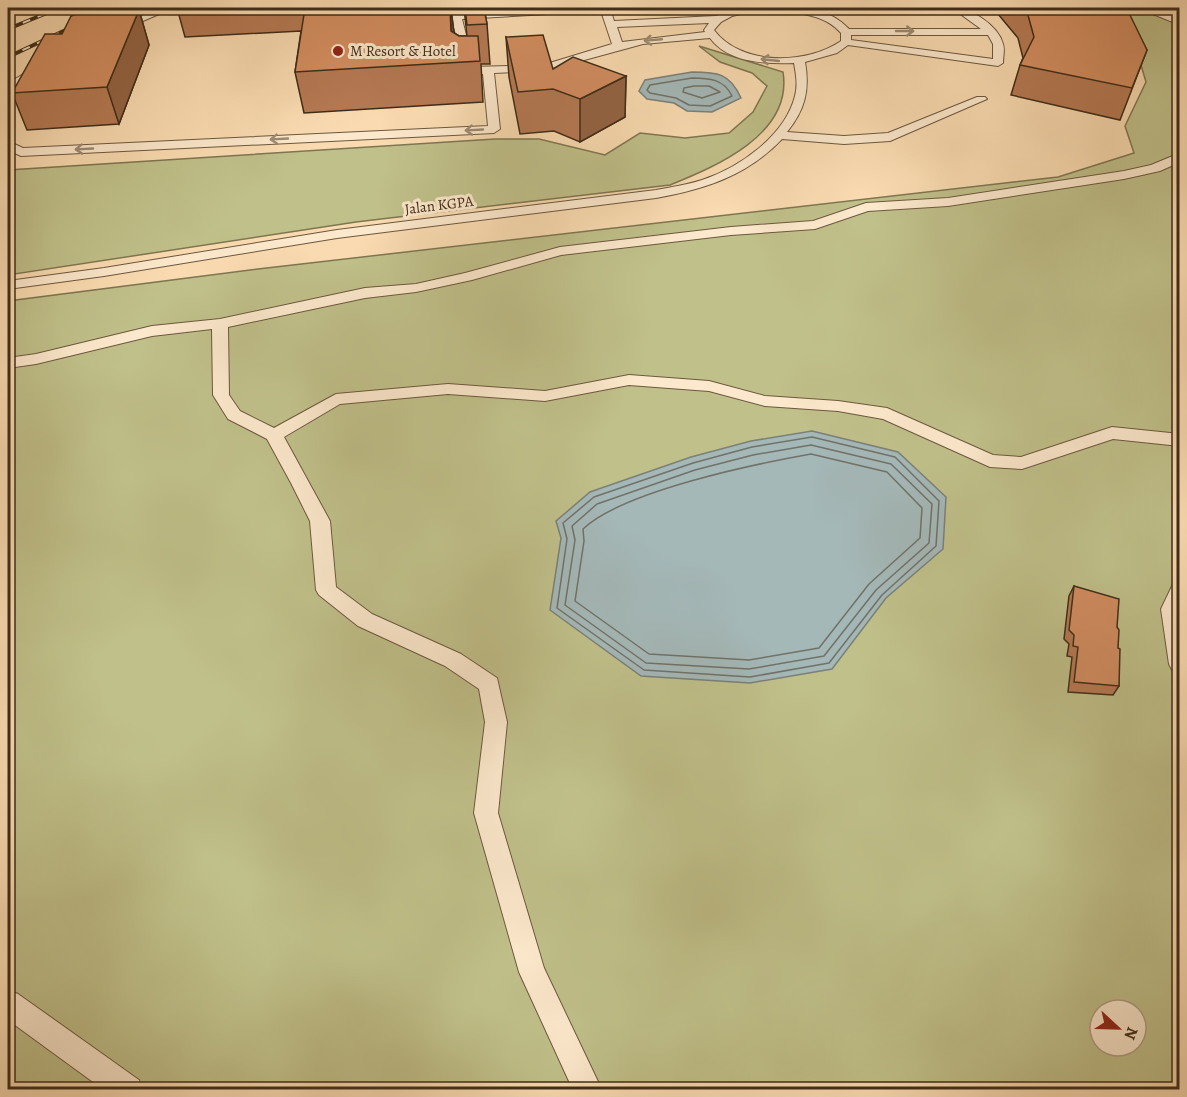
<svg xmlns="http://www.w3.org/2000/svg" width="1187" height="1097" font-family="Alegreya,serif">
<style>
.green{fill:#c0c08a;stroke:#7f7651;stroke-width:1.5;fill-rule:evenodd}
.water{fill:#a4b8b8;stroke:#7b8078;stroke-width:1.5}
.lines{fill:none;stroke-linecap:round;stroke-linejoin:round}
.shore{stroke:#717268;stroke-width:1.5}
.service-casing{stroke:#6d583e;stroke-width:2}
.service{fill:#fce8cc;fill-rule:evenodd}
.rail-casing{stroke:#3e2c18;stroke-width:4}
.rail{stroke:#fce8cc;stroke-width:2;stroke-dasharray:8;stroke-linecap:butt}
.wall{fill:#b57953;stroke:#3e2c18;stroke-width:1.5}
.shaded-wall{fill:#936343;stroke:#3e2c18;stroke-width:1.5}
.building{fill:#d28d60;stroke:#3e2c18;stroke-width:1.5}
.oneway{stroke:#9d8a72}
.poi-dot{fill:#8f2418;stroke:#fce8cc;stroke-width:2}
.labels{text-anchor:middle;dominant-baseline:central;stroke-width:6;stroke-linejoin:round;paint-order:stroke}
.far-poi-label{font-size:15px;fill:#3e2c18;stroke:#fce8cc;text-anchor:start}
.far-street-label{font-size:15px;fill:#3e2c18;stroke:#fce8cc}
</style>
<rect width="100%" height="100%" fill="#fadbb1"/>
<filter id="stains"><feTurbulence type="fractalNoise" baseFrequency=".00333" numOctaves="4"/><feColorMatrix values="0 0 0 0 .2 0 0 0 0 .09 0 0 0 0 .02 0 0 0 .5 -.17"/></filter>
<radialGradient id="worn" r=".72"><stop offset=".6" stop-color="#630" stop-opacity="0"/><stop offset="1" stop-color="#630" stop-opacity=".3"/></radialGradient>
<g class="green">
<path d="M 1098,8 L 1179,8 L 1179,1089 L 8,1089 L 8,301 L 258,269 L 1058,177 L 1134,153 L 1125,126 L 1146,82 L 1133,38 ZM 1100,1010 L 1136,1010 L 1136,1046 L 1100,1046 Z"/>
<path d="M 699,46 L 783,72 C 793,134 717,166 670,185 L 356,222 L 8,275 L 8,170 L 495,139 L 539,139 L 605,155 L 640,133 L 685,138 L 729,133 L 753,112 L 767,86 L 752,73 L 720,62 Z"/>
</g>
<g class="water">
<path d="M 692,72 C 717,72 730,73 741,98 L 712,112 L 687,111 L 674,103 L 647,99 L 639,91 L 645,80 Z"/>
<path d="M 812,431 L 898,452 L 946,497 L 943,549 L 886,598 L 832,669 L 750,683 L 641,676 L 550,610 L 561,538 L 556,521 L 590,492 L 691,457 L 751,441 Z"/>
</g>
<g class="lines">
<g class="shore">
<path d="M 692,78 C 709,78 724,79 732,96 L 710,106 L 689,105 L 676,98 L 650,93 L 647,90 L 650,85 Z"/>
<path d="M 694,86 L 709,86 L 720,92 L 702,98 L 683,92 L 684,88 Z"/>
<path d="M 812,437 L 895,457 L 939,501 L 936,546 L 882,595 L 829,663 L 750,677 L 644,670 L 557,608 L 567,539 L 563,523 L 594,497 L 693,463 L 752,447 Z"/>
<path d="M 811,445 L 891,464 L 932,504 L 929,543 L 876,590 L 824,656 L 749,669 L 646,663 L 565,605 L 575,540 L 572,526 L 597,504 L 695,470 L 753,455 Z"/>
<path d="M 811,454 L 887,472 L 922,508 L 920,538 L 869,584 L 819,648 L 749,660 L 649,654 L 575,601 L 584,541 L 583,529 C 623,491 755,464 811,454 Z"/>
</g>
<g class="service-casing">
<g id="service">
<path d="M 160,8 L 173,8 L 122,30 L 113,28 Z"/>
<path d="M 449,8 L 459,8 L 460,13 L 559,8 L 610,8 L 614,21 L 716,16 L 738,8 L 759,8 L 758,10 L 732,16 L 721,22 L 714,30 C 741,66 806,65 841,41 L 841,33 C 825,15 805,15 783,10 L 782,8 C 808,8 830,9 849,29 L 981,29 L 952,8 C 969,6 999,26 1003,44 C 1005,49 1003,57 1003,63 L 998,66 L 848,45 L 837,53 L 805,62 C 810,90 805,110 787,132 L 844,136 L 888,133 L 977,97 L 985,97 L 987,99 L 890,141 L 844,144 L 782,139 C 747,176 705,189 656,198 L 337,238 L 104,276 L 8,289 L 8,281 L 104,268 L 337,230 L 656,190 C 671,187 687,185 702,180 C 739,168 785,136 795,96 C 798,85 796,74 794,63 C 766,64 728,63 710,38 L 643,44 L 544,71 L 494,73 L 500,129 L 494,133 L 21,156 L 8,150 L 8,141 L 23,148 L 488,126 L 483,74 L 463,74 L 457,71 L 456,35 ZM 601,11 L 612,44 L 543,65 L 468,67 L 466,35 L 462,19 ZM 709,23 L 704,30 L 705,32 L 622,42 L 617,27 ZM 851,35 L 988,35 L 993,44 L 993,59 L 851,40 Z"/>
<path d="M 1138,8 L 1151,8 L 1180,18 L 1180,25 Z"/>
<path d="M 41,64 L 45,65 L 45,69 L 8,91 L 8,83 Z"/>
<path d="M 1180,153 L 1180,162 L 1160,171 L 1124,179 L 948,206 L 868,211 L 815,229 L 731,235 L 561,255 L 472,280 L 416,292 L 365,298 L 228,327 L 229,395 L 240,411 L 274,428 L 336,394 L 448,384 L 545,391 L 629,375 L 709,381 L 765,396 L 838,401 L 887,408 L 993,455 L 1021,457 L 1112,427 L 1180,434 L 1180,446 L 1113,439 L 1022,469 L 990,467 L 883,419 L 838,411 L 765,406 L 709,391 L 629,385 L 545,401 L 448,394 L 340,404 L 284,437 L 330,521 L 336,587 L 372,614 L 461,654 L 497,678 L 507,722 L 498,813 L 544,968 L 602,1090 L 573,1090 L 519,972 L 474,813 L 485,722 L 479,689 L 445,666 L 358,626 L 319,595 L 316,590 L 310,521 L 291,483 L 267,439 L 228,419 L 213,395 L 212,329 L 152,336 L 36,364 L 8,368 L 8,358 L 36,354 L 152,326 L 220,319 L 365,288 L 416,284 L 465,273 L 560,247 L 731,227 L 813,221 L 866,203 L 948,198 L 1124,171 L 1151,165 Z"/>
<path d="M 1180,581 L 1180,673 L 1172,670 L 1169,664 L 1161,609 L 1173,584 Z"/>
<path d="M 8,990 L 18,994 L 139,1080 L 143,1090 L 104,1090 L 8,1020 Z"/>
</g>
</g>
<use href="#service" class="service"/>
<g class="rail-casing">
<g id="rail">
<path d="M 8,29 L 59,8"/>
<path d="M 8,57 L 87,20 L 123,8"/>
</g>
</g>
<use href="#rail" class="rail"/>
</g>
<g class="wall">
<path d="M 177,8 L 451,8 L 454,33 L 459,36 L 467,36 L 464,8 L 484,8 L 487,24 L 490,64 L 481,64 L 483,102 L 304,113 L 295,72 L 301,31 L 185,37 Z"/>
<path d="M 993,8 L 1124,8 L 1147,50 L 1120,120 L 1011,95 L 1020,65 L 1023,58 L 1018,38 Z"/>
<path d="M 139,10 L 149,45 L 119,124 L 27,130 L 12,93 L 62,34 Z"/>
<path d="M 506,37 L 553,69 L 626,76 L 625,117 L 580,142 L 554,131 L 520,134 L 509,77 Z"/>
<path d="M 1074,586 L 1117,627 L 1119,686 L 1113,695 L 1068,692 L 1072,657 L 1067,656 L 1069,644 L 1064,639 L 1069,596 Z"/>
</g>
<g class="shaded-wall">
<path d="M 450,8 L 451,8 L 454,35 L 451,31 Z"/>
<path d="M 139,10 L 149,45 L 119,124 L 107,87 Z"/>
<path d="M 626,76 L 625,117 L 580,142 L 580,99 Z"/>
</g>
<g class="building">
<path d="M 305,8 L 450,8 L 451,31 L 459,36 L 478,36 L 480,61 L 295,72 Z"/>
<path d="M 465,8 L 484,8 L 487,24 L 467,25 Z"/>
<path d="M 1026,8 L 1124,8 L 1128,11 L 1147,50 L 1132,88 L 1020,65 L 1034,37 Z"/>
<path d="M 139,10 L 107,87 L 12,93 L 45,34 L 62,34 L 71,16 L 77,14 Z"/>
<path d="M 543,35 L 553,69 L 573,57 L 626,76 L 580,99 L 553,89 L 518,92 L 506,37 Z"/>
<path d="M 1074,586 L 1119,599 L 1117,627 L 1119,630 L 1118,648 L 1120,649 L 1119,686 L 1074,682 L 1078,647 L 1073,646 L 1074,635 L 1069,630 Z"/>
</g>
<defs><path id="oneway-shaft" d="M-6 0H5M1.5-3L5.5 0L1.5 3" fill="none" stroke-width="1.6" stroke-linecap="round" stroke-linejoin="round" transform="scale(1.5)"/></defs>
<g class="oneway">
<use href="#oneway-shaft" transform="translate(905 31)"/>
<use href="#oneway-shaft" transform="translate(653 40) rotate(175)"/>
<use href="#oneway-shaft" transform="translate(770 60) rotate(-174)"/>
<use href="#oneway-shaft" transform="translate(474 130) rotate(177)"/>
<use href="#oneway-shaft" transform="translate(279 139) rotate(177)"/>
<use href="#oneway-shaft" transform="translate(84 149) rotate(177)"/>
</g>
<circle class="poi-dot" cx="338" cy="51" r="6"/>
<g class="labels">
<g class="far-poi-label">
<text x="350" y="51">M Resort &amp; Hotel</text>
</g>
<g class="far-street-label">
<text transform="translate(439 205) rotate(-7)">Jalan KGPA</text>
</g>
</g>
<rect width="1187" height="1097" fill="none" stroke="#fadbb1" stroke-width="30"/>
<rect x="9" y="9" width="1169" height="1079" fill="none" stroke="#3e2c18" stroke-width="3"/>
<rect x="15" y="15" width="1157" height="1067" fill="none" stroke="#3e2c18" stroke-width="1.5"/>
<g transform="translate(1118 1028) rotate(112)"><circle r="28" fill="#fce8cc" stroke="#b09d84" stroke-width="1.5"/>
<path d="M0-4.5L10 22L0 15L-10 22Z" fill="#8f2418"/>
<text y="-9" font-size="16" font-weight="bold" text-anchor="middle" fill="#3e2c18">N</text>
</g>
<rect width="100%" height="100%" filter="url(#stains)"/>
<rect width="100%" height="100%" fill="url(#worn)"/>
</svg>
